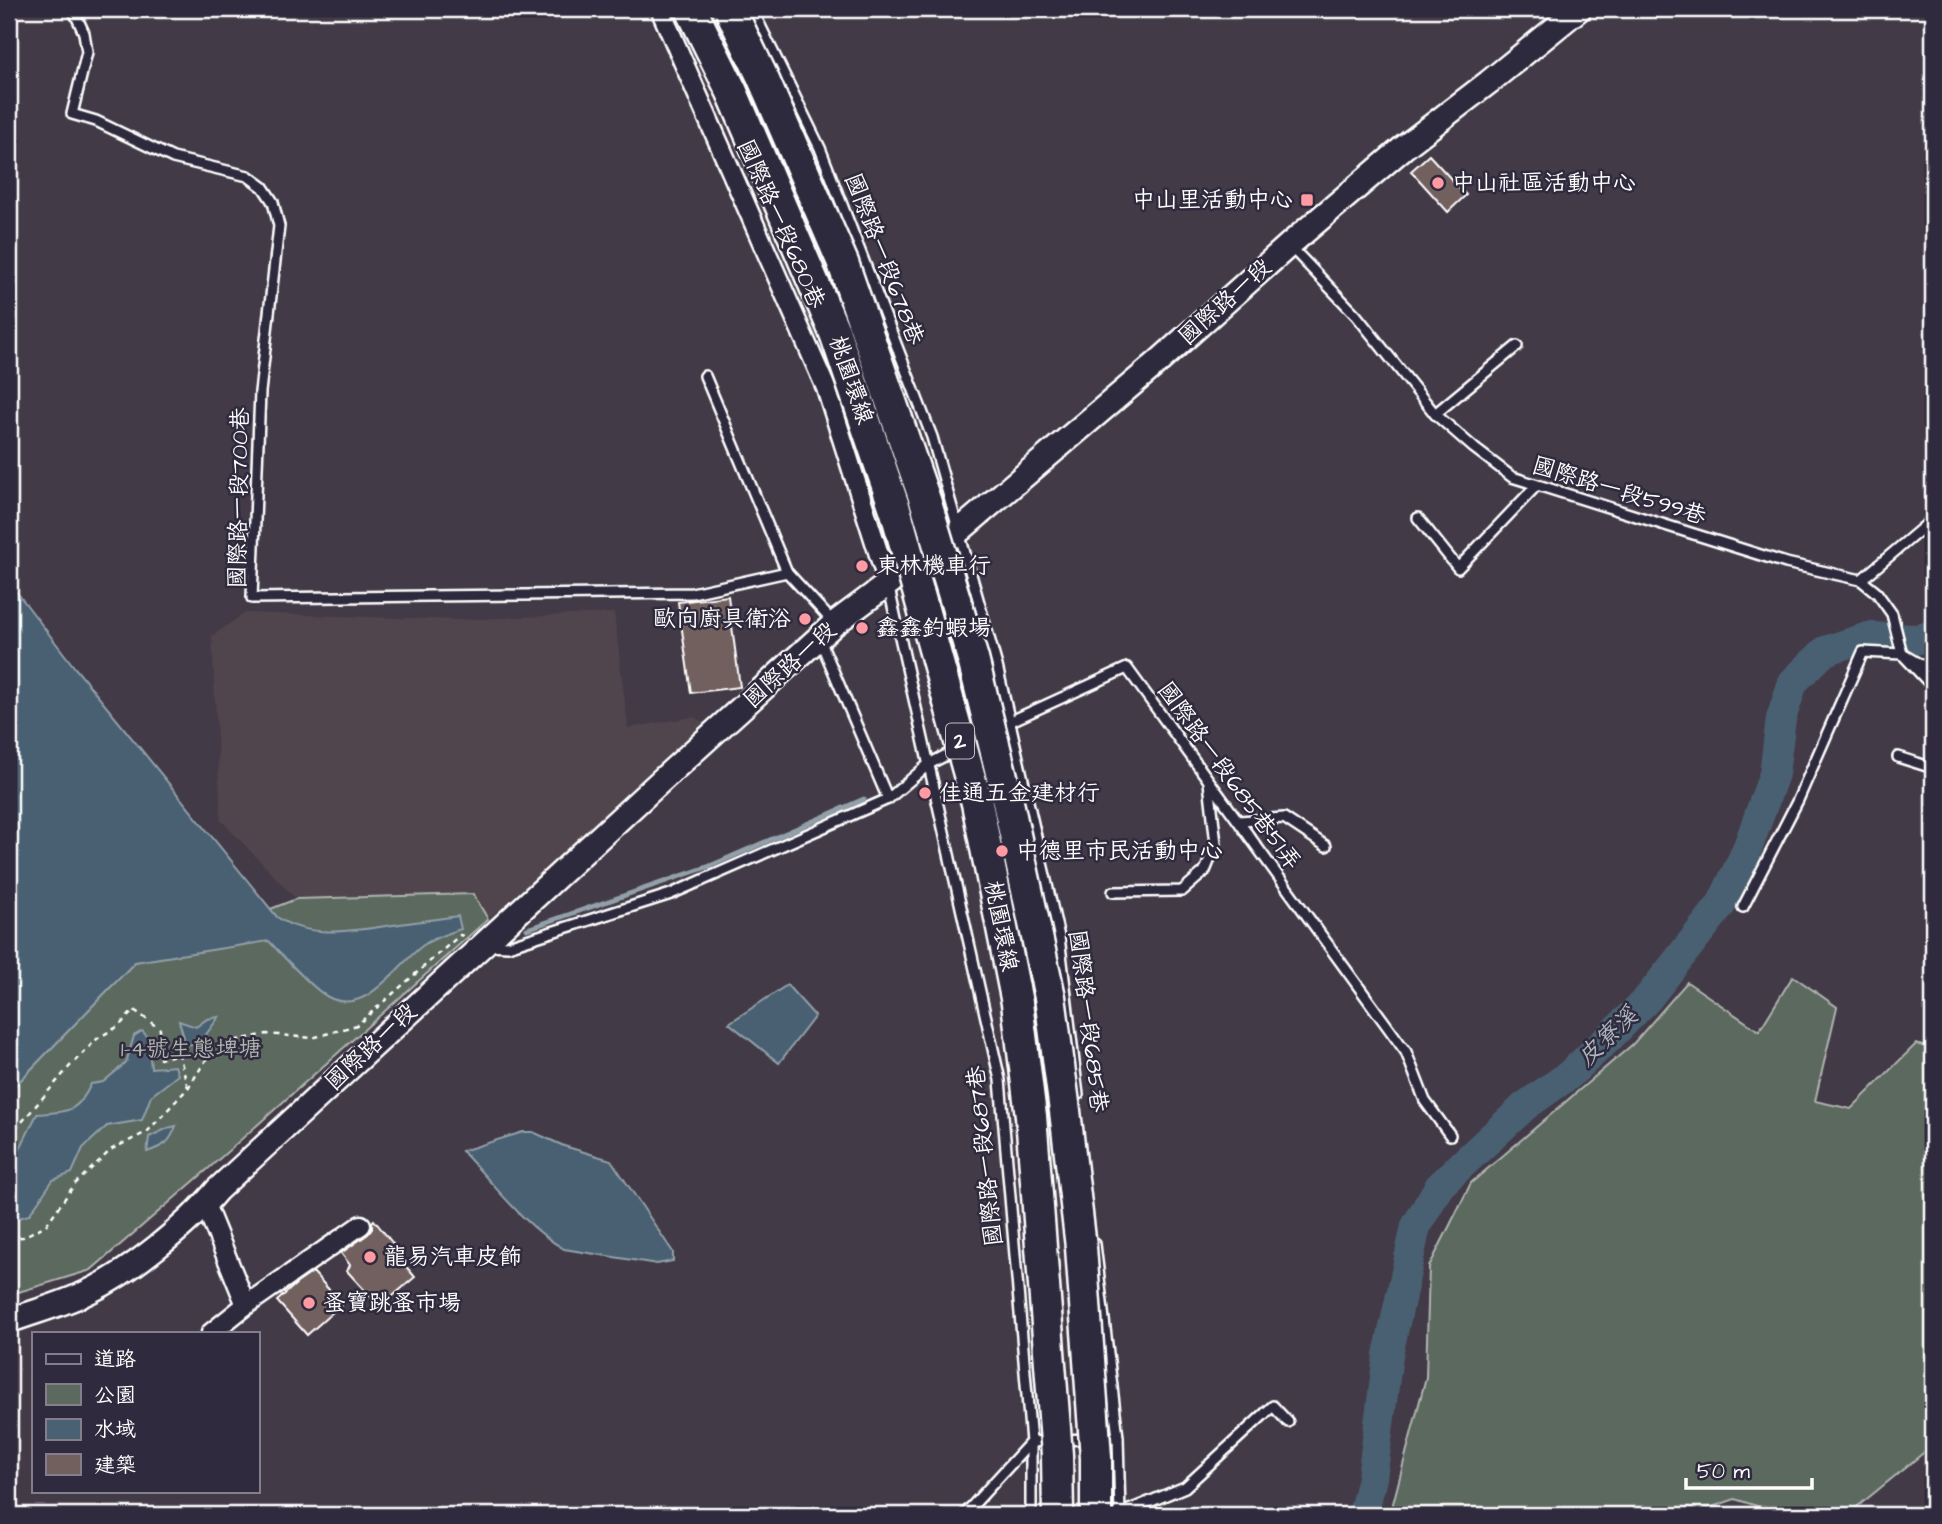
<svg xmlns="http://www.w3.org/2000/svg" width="1942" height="1524" font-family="'Architects Daughter','LXGW WenKai TC',sans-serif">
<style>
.built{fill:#51454e}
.green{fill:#5c695f;stroke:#aeb4af;stroke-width:2}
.water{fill:#496172;stroke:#92a0aa;stroke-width:2}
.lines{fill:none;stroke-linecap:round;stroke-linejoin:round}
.stream{stroke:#92a0aa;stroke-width:5}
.river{stroke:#496172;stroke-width:30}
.building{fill:#72605f;stroke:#fff;stroke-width:2}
.lane-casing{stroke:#fff;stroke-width:14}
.street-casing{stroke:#fff;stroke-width:23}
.secondary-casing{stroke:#fff;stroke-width:28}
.path{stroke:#fff;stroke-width:2.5;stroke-dasharray:5 5;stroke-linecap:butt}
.lane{stroke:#2f2a3d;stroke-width:9}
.street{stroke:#2f2a3d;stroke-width:18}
.secondary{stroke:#2f2a3d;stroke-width:23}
.highway-bridge-casing{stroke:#fff;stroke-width:35;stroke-linecap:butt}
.highway-bridge{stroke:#2f2a3d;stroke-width:30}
.poi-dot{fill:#ff9aa2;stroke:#2f2a3d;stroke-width:2.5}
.labels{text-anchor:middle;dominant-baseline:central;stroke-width:5;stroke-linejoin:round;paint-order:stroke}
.shield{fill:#2f2a3d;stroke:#c1bfc5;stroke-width:2}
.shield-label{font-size:21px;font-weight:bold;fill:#fff}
.poi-label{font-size:23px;fill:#fff;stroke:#2f2a3d;text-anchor:start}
.street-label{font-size:23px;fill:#fff;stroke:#2f2a3d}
.park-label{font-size:23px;fill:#aeb4af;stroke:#2f2a3d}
.water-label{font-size:24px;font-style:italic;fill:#adb8c0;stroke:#2f2a3d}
</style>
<rect width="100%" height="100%" fill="#433a47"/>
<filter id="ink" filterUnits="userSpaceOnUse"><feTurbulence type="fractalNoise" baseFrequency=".0143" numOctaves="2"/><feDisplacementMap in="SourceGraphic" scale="14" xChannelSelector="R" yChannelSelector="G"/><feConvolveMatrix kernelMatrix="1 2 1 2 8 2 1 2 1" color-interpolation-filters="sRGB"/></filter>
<g filter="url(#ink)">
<path class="built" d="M 245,613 L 458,620 L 614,613 L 628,728 L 693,717 L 707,724 L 599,822 L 488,919 L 473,894 L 296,899 L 221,820 L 212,636 Z"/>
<g class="green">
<path d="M 473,894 L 488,919 L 208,1169 L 91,1270 L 9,1295 L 9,1092 L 135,962 L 296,899 Z"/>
<path d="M 1793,976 L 1837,1007 L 1815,1101 L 1851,1109 L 1916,1044 L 1933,1048 L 1933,1445 L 1847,1515 L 1785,1515 L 1735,1499 L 1689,1515 L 1555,1515 L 1549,1513 L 1548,1515 L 1390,1515 L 1426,1377 L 1429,1267 L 1471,1183 L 1633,1044 L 1687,982 L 1759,1031 Z"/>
</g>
<g class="water">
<path d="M 9,582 L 75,668 L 277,917 C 309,940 357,930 393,925 C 415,922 436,919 458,916 L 461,929 C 448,933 433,938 422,946 C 396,966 366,1017 328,997 C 311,988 283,956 269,941 L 135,962 L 9,1092 Z"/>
<path d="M 787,985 L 815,1016 L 779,1063 L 729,1023 Z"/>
<path d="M 219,1017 L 198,1045 L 186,1044 L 179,1021 L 196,1027 L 207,1019 Z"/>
<path d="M 142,1031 L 148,1037 L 151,1068 L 175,1066 L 178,1075 L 151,1096 L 142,1120 L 107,1126 L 83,1148 L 72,1173 L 53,1180 L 29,1215 L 9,1221 L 9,1165 L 13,1163 L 37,1114 C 67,1111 77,1114 91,1084 L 103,1082 L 126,1063 L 134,1036 Z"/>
<path d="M 176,1126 C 170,1143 164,1146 147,1152 L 149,1137 L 168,1128 Z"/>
<path d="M 523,1132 L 533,1132 L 564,1146 L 611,1160 L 673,1252 L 673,1261 L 657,1264 L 564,1249 C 523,1225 494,1184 462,1151 Z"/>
</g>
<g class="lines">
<path class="stream" d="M 527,929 L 710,866 L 864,799"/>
<path class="river" d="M 1363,1515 L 1372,1478 L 1388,1355 L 1416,1226 L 1440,1185 L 1525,1106 L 1569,1075 L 1609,1038 L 1648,998 L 1721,905 L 1746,852 L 1774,774 L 1781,719 L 1793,682 L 1825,651 L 1868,637 L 1918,639 L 1933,635"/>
</g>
<g class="building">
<path d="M 1429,155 L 1466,195 L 1448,212 L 1411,171 Z"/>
<path d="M 728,596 L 740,687 L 691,693 L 678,602 Z"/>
<path d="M 374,1220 L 394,1245 L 390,1248 L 415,1277 L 380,1307 L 347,1271 L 350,1265 L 341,1253 L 368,1234 L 372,1229 L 372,1222 Z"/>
<path d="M 313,1272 L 342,1304 L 307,1335 L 277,1301 L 297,1283 Z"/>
</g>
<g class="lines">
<g class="lane-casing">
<g id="lane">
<path d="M 73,9 L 84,33 L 87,52 L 72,114 L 96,121 L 173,158 L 248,176 L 263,187 L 273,202 L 279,226 L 260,392 L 252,598 L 692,593 L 787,572"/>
<path d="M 752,9 L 820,148 L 932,437 L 997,666 L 1059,937 L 1078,1095"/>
<path d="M 1290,246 L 1356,315 L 1435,414 L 1474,448 L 1512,477 L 1786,563 L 1861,580 L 1877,593 L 1892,614 L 1902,654 L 1933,687"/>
<path d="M 705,376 L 787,572 L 833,622"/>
<path d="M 1435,414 L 1517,346"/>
<path d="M 1418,518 L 1458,568 L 1536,486"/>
<path d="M 1861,580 L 1933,519"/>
<path d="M 888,584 L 1000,1080 L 1031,1442 L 1031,1515"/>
<path d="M 820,640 L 888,799"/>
<path d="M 1007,723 L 1127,668 L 1406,1052 L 1425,1101 L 1450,1135"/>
<path d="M 1898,757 L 1933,768"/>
<path d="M 1239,821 L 1284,818 L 1326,846"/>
<path d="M 1113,892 L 1182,891 L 1205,871 L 1216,844 L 1209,782"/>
<path d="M 1743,907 L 1798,800 L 1863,652 L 1902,654 L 1933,672"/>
<path d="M 488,945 L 508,946 L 671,894 L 888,799 L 929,764 L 958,749"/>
<path d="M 1118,1437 L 1120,1515"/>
<path d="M 1031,1442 L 1118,1437 L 1095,1244"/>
<path d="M 1120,1514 L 1185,1487 L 1273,1406 L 1288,1422"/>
<path d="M 964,1515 L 1031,1442"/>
</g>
</g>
<g class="street-casing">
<g id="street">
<path d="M 660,9 L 826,388 L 888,583"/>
<path d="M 205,1204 L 246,1305"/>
<path d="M 211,1333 L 246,1305 L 361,1225"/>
</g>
</g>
<g class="secondary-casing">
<path id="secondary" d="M 9,1321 C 36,1311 64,1304 90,1291 C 131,1271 188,1225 217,1190 L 664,778 L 834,624 L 959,531 L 1157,363 L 1289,245 L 1403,148 L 1489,82 L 1579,9"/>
</g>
<g class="path">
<path d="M 9,1137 L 70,1066 L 98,1038 L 119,1026 L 134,1010 L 160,1029 L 160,1059 L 179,1054 L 188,1088"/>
<path d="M 9,1238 L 23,1237 L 46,1225 L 75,1184 L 112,1149 L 147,1132 L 188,1088 L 211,1052 L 228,1042 L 267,1034 L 312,1038 L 357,1025 L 460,935 L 463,936"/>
</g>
<use href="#lane" class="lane"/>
<use href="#street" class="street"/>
<use href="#secondary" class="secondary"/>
<g class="highway-bridge-casing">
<g id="highway-bridge">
<path d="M 691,9 L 732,92 L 835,333 L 896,512 L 977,803 L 1017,1003 L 1031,1116 L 1057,1455 L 1058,1515"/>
<path d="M 730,9 L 762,76 L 843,263 L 926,503 L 973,659 L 1006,793 L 1050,997 L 1065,1111 L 1081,1247 L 1096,1458 L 1096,1515"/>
</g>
</g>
<use href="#highway-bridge" class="highway-bridge"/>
</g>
</g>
<g class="poi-dot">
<circle cx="1438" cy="183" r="7"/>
<rect x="1300" y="193" width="14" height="14" rx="3.5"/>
<circle cx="862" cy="566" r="7"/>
<circle cx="805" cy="619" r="7"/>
<circle cx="862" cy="628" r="7"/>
<circle cx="925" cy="793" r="7"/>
<circle cx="1002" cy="851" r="7"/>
<circle cx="370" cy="1257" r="7"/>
<circle cx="309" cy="1303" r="7"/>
</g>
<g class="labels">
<rect class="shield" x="946" y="723.5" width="28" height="35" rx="5"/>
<g class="shield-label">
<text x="960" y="741">2</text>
</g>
<g class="poi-label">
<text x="1452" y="183">中山社區活動中心</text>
<text x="1293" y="200" text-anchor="end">中山里活動中心</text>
<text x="876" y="566">東林機車行</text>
<text x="791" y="619" text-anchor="end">歐向廚具衛浴</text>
<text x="876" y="628">鑫鑫釣蝦場</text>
<text x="939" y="793">佳通五金建材行</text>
<text x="1016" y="851">中德里市民活動中心</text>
<text x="384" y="1257">龍易汽車皮飾</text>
<text x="323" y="1303">蚤寶跳蚤市場</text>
</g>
<g class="street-label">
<text transform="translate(781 224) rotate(66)">國際路一段680巷</text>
<text transform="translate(884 259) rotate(69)">國際路一段678巷</text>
<text transform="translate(1225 302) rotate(-42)">國際路一段</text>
<text transform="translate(851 380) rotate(71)">桃園環線</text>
<text transform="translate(1619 491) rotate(17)">國際路一段599巷</text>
<text transform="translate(239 498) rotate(-89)">國際路一段700巷</text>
<text transform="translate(790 665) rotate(-42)">國際路一段</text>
<text transform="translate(1229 776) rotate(54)">國際路一段685巷51弄</text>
<text transform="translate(1001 926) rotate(79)">桃園環線</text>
<text transform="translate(1088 1021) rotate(83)">國際路一段685巷</text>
<text transform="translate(371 1047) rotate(-43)">國際路一段</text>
<text transform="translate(985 1156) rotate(-96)">國際路一段687巷</text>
</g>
<g class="park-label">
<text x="191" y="1049">1-4號生態埤塘</text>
</g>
<g class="water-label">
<text transform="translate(1608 1037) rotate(-44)">皮寮溪</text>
</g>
</g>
<rect width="1942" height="1524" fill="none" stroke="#2f2a3d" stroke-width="35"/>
<rect x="18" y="18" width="1907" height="1489" fill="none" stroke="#fff" stroke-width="2.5" filter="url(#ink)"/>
<rect x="32" y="1332" width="228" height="161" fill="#2f2a3d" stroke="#827f8b" stroke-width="2"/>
<rect x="46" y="1354" width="35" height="10" fill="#2f2a3d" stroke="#827f8b" stroke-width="2"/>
<text x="94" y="1366" font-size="21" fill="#ffffff">道路</text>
<rect x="46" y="1384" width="35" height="21" fill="#5c695f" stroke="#827f8b" stroke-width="2"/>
<text x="94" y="1402" font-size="21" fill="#ffffff">公園</text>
<rect x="46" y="1419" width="35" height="21" fill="#496172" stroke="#827f8b" stroke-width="2"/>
<text x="94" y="1436" font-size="21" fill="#ffffff">水域</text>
<rect x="46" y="1454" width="35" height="21" fill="#72605f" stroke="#827f8b" stroke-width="2"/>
<text x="94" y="1472" font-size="21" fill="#ffffff">建築</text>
<path d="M1686 1478v10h126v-10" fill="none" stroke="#ffffff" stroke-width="3.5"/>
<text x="1697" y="1478" font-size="21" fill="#ffffff" stroke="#2f2a3d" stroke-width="5" paint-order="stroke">50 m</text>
</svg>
